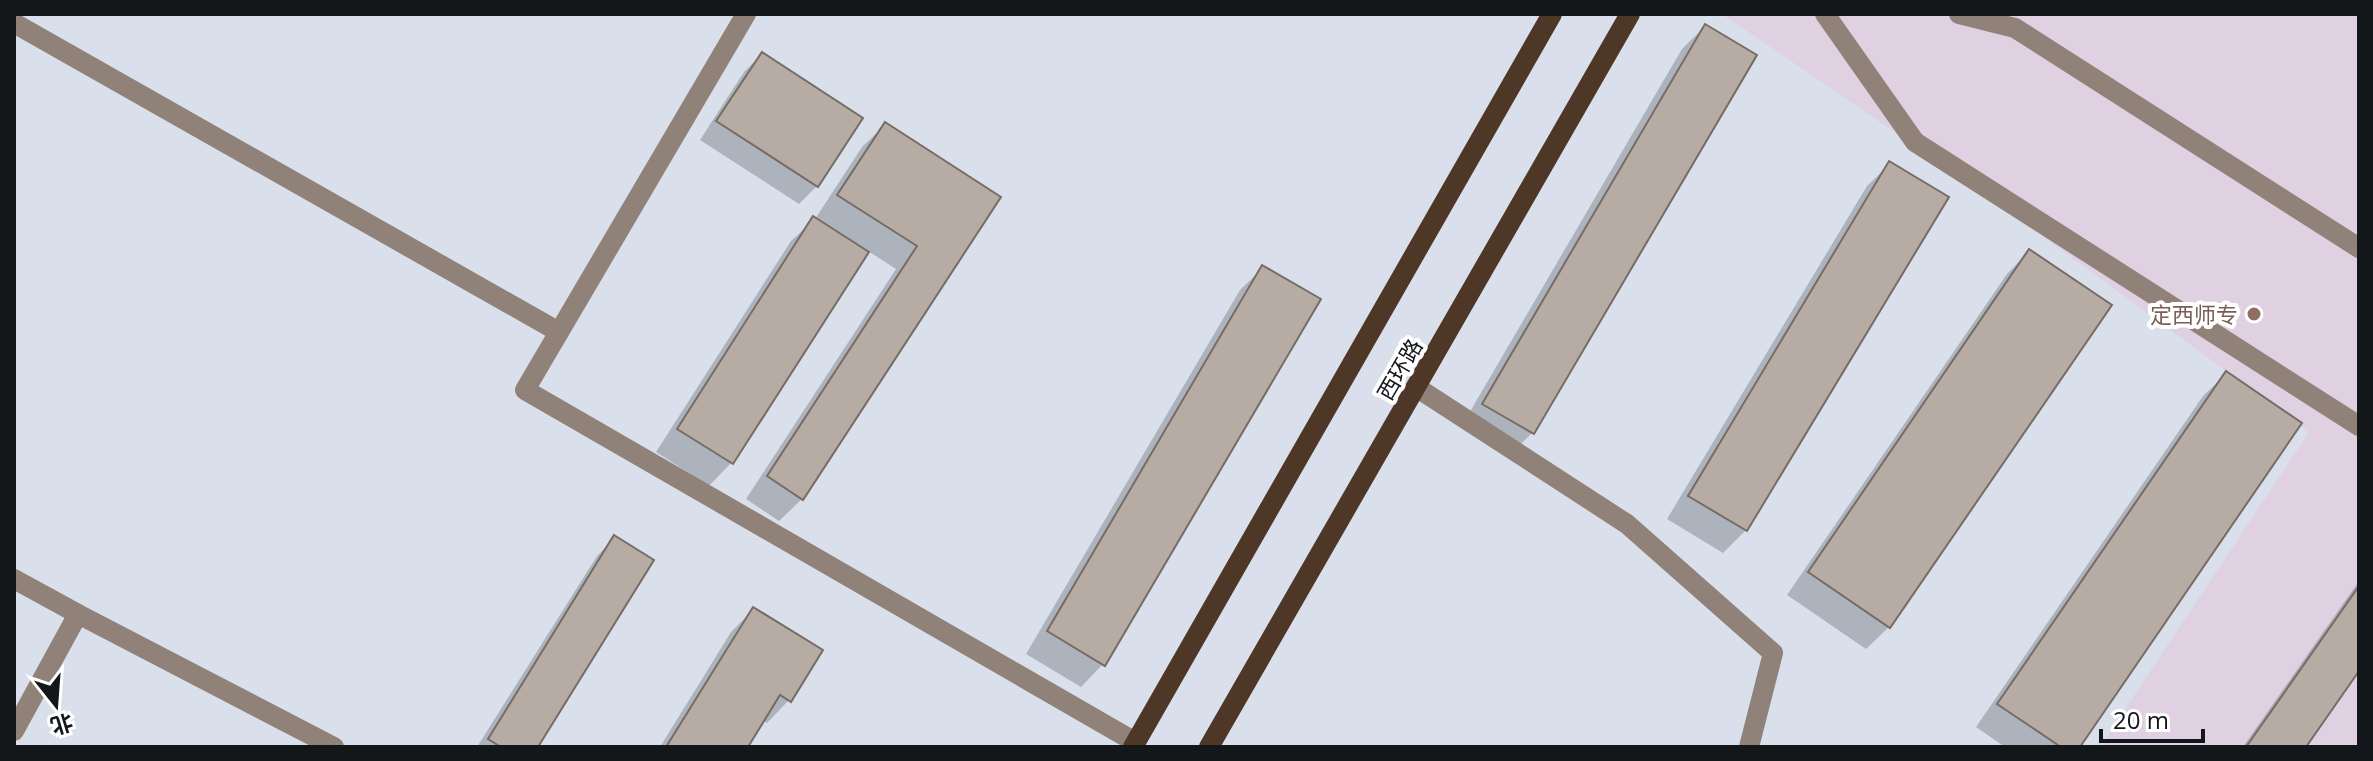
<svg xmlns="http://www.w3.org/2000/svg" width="2373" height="761" font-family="'Open Sans','Noto Sans SC',sans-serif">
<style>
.education{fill:#dfd0e2}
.shadow{fill:#0003}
.building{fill:#b7aca4;stroke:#766c65;stroke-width:2}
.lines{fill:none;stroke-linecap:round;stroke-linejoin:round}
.service{stroke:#908279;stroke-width:20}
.minor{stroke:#908279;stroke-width:20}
.primary{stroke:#4f3728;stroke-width:20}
.education-dot{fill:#8d6e63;stroke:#fff;stroke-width:3}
.labels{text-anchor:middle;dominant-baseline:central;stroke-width:8;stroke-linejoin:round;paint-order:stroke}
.education-label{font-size:22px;fill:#785e54;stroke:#fff;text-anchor:end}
.street-label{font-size:22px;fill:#14171a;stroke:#fff}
</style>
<rect width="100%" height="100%" fill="#d9e0eb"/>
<path class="education" d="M 1722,14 L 2359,14 L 2359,747 L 2100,747 L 2309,432 L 1988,196 Z"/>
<g class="shadow">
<path d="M 1705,26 L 1532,433 L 1510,455 L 1461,427 L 1682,49 Z"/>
<path d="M 762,54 L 817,186 L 799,204 L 700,140 L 744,72 Z"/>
<path d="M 885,125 L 998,198 L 802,499 L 779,521 L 746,499 L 896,269 L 868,251 L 731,463 L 709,486 L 656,452 L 791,241 L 815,219 L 862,147 Z"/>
<path d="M 1890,164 L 1746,530 L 1723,553 L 1667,519 L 1867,186 Z"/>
<path d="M 2029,251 L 1889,627 L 1866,649 L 1787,595 L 2007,274 Z"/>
<path d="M 1263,268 L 1103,664 L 1081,687 L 1026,654 L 1240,290 Z"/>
<path d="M 2226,374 L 2078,747 L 2005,747 L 1976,727 L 2203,396 Z"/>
<path d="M 615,538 L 535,747 L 477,747 L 597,556 Z"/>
<path d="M 2359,581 L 2359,667 L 2303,747 L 2243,747 Z"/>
<path d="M 753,610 L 789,700 L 767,723 L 762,720 L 746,747 L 660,747 L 731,632 Z"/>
</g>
<g class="building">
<path d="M 1705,24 L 1757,55 L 1534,434 L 1482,404 Z"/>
<path d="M 762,52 L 863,118 L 818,187 L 716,121 Z"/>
<path d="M 885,122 L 1001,197 L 803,500 L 767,476 L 917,246 L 837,195 Z"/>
<path d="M 1889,161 L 1949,197 L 1747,531 L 1688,496 Z"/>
<path d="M 813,216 L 869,252 L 733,464 L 677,429 Z"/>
<path d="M 2029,249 L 2112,305 L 1890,628 L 1808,572 Z"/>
<path d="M 1262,265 L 1321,299 L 1105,666 L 1047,631 Z"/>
<path d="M 2226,371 L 2302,423 L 2080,747 L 2061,747 L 1997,704 Z"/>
<path d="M 614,535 L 654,560 L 538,747 L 501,747 L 488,739 Z"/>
<path d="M 2359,586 L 2359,671 L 2306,747 L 2246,747 Z"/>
<path d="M 753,607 L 823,650 L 791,702 L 780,695 L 748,747 L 666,747 Z"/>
</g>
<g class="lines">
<g class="service">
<path d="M 1825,14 L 1915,142 L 2359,426"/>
<path d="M 1959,14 L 2015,28 L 2359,248"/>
<path d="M 14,23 L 559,332"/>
</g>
<g class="minor">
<path d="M 746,14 L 525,390 L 1135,742"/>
<path d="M 1416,387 L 1627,524 L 1773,653 L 1749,747"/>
<path d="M 14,579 L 78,614 L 14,731"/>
<path d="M 78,614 L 334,747"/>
</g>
<g class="primary">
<path d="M 1133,747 L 1552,14"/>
<path d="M 1209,747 L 1630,14"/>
</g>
</g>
<circle class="education-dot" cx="2254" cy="314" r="8"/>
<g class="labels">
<g class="education-label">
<text x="2238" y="314">定西师专</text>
</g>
<g class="street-label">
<text transform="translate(1399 369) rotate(-60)">西环路</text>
</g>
</g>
<rect width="2373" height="761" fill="none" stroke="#14171a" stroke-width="32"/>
<g transform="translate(56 705) rotate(163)" stroke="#ffffff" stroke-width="6" paint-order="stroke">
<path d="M0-6L14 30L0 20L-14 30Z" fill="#14171a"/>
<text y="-12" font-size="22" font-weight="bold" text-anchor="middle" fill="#14171a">北</text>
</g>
<path d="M2101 729v12h102v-12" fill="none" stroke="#14171a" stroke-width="4"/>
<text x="2113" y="729" font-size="24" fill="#14171a" stroke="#ffffff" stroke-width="6" paint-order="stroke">20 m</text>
</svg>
